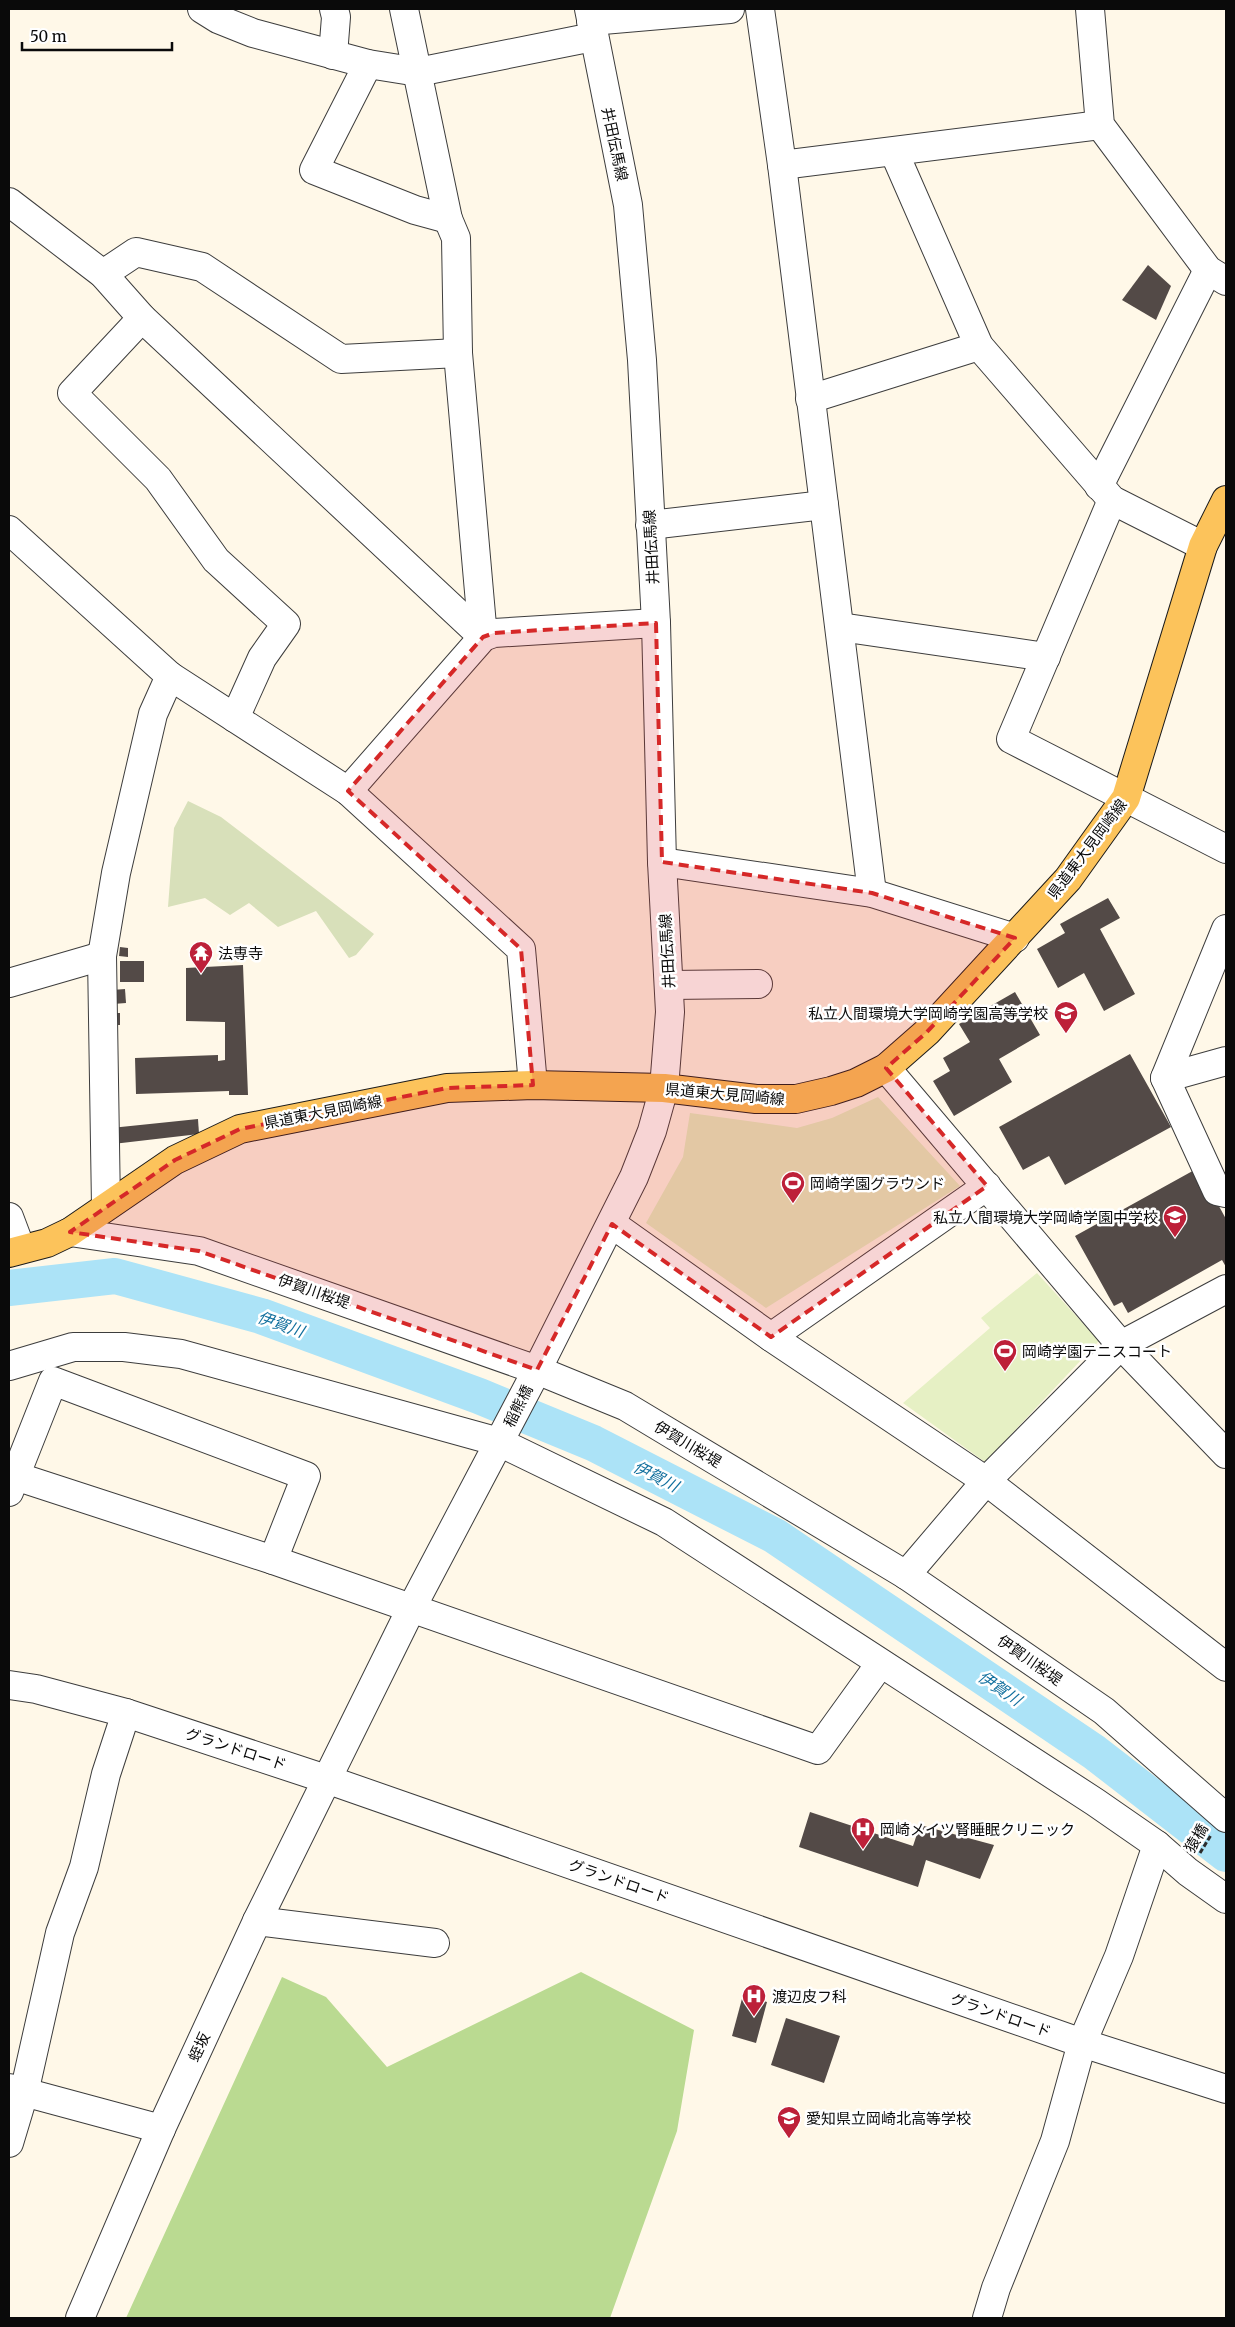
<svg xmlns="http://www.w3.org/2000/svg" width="1235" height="2327" font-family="Merriweather,'Noto Sans JP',serif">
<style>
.forest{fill:#bada91}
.cemetery{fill:#d8e0ba}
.pitch{fill:#e6f0c4}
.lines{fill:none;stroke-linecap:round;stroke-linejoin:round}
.river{stroke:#ace3f7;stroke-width:36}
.building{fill:#534a47}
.minor-casing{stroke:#3d3d3d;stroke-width:30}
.major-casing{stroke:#1b1b1b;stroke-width:30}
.path{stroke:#2c2c2c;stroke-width:3;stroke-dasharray:5 2.5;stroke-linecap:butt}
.minor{stroke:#fff;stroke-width:28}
.major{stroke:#fcc35b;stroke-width:28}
.marked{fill:#d62828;fill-opacity:0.2;stroke:#d62828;stroke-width:4;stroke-dasharray:10 6;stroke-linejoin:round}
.labels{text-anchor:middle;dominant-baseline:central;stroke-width:5;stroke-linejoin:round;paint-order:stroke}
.street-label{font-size:15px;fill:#0a0a0a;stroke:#fff}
.poi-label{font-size:15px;fill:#0a0a0a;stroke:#fff;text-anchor:start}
.water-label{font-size:16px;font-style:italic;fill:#12709e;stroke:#fff}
</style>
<rect width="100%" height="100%" fill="#fff8e8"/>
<path class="forest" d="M 581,1972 L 694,2030 L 677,2131 L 610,2318 L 126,2318 L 282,1977 L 326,1997 L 387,2067 Z"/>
<path class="cemetery" d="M 188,801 L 221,817 L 374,934 L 356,955 L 349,958 L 316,911 L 278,927 L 249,903 L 230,915 L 205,898 L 168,907 L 174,828 Z"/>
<g class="pitch">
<path d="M 878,1097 L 960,1186 L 766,1308 L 646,1223 L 683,1157 L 690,1113 L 797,1128 L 832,1118 Z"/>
<path d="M 1037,1273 L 1099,1341 L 985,1462 L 903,1403 L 990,1328 L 981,1318 Z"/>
</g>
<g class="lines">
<path class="river" d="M 9,1288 L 115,1276 L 261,1316 L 479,1396 L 593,1443 L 775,1536 L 1094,1752 L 1226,1854"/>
</g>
<g class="building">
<path d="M 1148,265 L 1171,286 L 1156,320 L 1122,300 Z"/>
<path d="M 1108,898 L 1120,918 L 1100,929 L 1135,994 L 1104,1011 L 1084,973 L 1058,988 L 1037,949 L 1065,933 L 1060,924 Z"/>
<path d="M 120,947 L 128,948 L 128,957 L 119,956 Z"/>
<rect x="120" y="961" width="24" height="21"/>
<path d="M 243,965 L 248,1095 L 229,1095 L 229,1091 L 136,1094 L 135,1058 L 218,1055 L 218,1061 L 225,1060 L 225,1022 L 186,1021 L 186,968 Z"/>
<path d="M 125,989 L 126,1003 L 113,1004 L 112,990 Z"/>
<path d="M 1015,992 L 1040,1035 L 999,1059 L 1012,1082 L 954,1116 L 933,1081 L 950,1071 L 943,1058 L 970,1042 L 959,1024 Z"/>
<rect x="113" y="1013" width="7" height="12"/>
<path d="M 1130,1054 L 1171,1127 L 1065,1185 L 1049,1156 L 1023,1170 L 999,1127 Z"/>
<path d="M 198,1119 L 199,1134 L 113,1144 L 111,1128 Z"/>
<path d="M 1198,1168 L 1226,1219 L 1226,1267 L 1222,1260 L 1128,1313 L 1122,1302 L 1114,1306 L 1075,1236 Z"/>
<path d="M 810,1812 L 913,1846 L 920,1825 L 994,1845 L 980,1879 L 926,1860 L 918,1887 L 799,1847 Z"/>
<path d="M 743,1995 L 767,2002 L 756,2043 L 732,2036 Z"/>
<path d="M 786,2018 L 840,2036 L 824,2083 L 771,2065 Z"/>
</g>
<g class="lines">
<g class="minor-casing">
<g id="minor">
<path d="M 202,9 L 218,19 L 253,33 L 368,64 L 418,72 L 593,37"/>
<path d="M 404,9 L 448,219 L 456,238 L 458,353 L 483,637"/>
<path d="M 760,9 L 782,165 L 872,893"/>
<path d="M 1090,9 L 1100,125 L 1208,270 L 1226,281"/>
<path d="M 591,21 L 730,9"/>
<path d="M 333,55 L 336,17 L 334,9"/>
<path d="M 368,64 L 314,170 L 415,210 L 448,219"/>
<path d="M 894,152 L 979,346 L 1112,500 L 1203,546"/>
<path d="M 782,165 L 1100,125"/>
<path d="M 9,202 L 103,274 L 142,318 L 483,637"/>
<path d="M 103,274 L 136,252 L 202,267 L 341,359 L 458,353"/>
<path d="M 142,318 L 72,393 L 158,479 L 216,560 L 286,624 L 262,658 L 235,718"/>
<path d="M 810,399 L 979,346"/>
<path d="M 1099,486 L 1208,270"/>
<path d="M 1112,500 L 1011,739 L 1226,849"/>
<path d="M 650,525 L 824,505"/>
<path d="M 9,530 L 170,676 L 348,791 L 521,949 L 533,1085"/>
<path d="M 840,627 L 1046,657"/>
<path d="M 348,791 L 483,637 L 494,633 L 656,623"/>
<path d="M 662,862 L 872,893 L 1015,938"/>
<path d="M 1226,929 L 1165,1078 L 1217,1191 L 1226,1193"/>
<path d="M 9,983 L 102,956"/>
<path d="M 669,985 L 758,984"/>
<path d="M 886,1068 L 1121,1345 L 1226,1454"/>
<path d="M 1165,1078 L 1226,1061"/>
<path d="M 106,1206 L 102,956 L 116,873 L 153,714 L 170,676"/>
<path d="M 9,1217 L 21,1249"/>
<path d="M 612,1224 L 771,1337 L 986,1481 L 1226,1667"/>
<path d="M 70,1232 L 199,1251 L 537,1370 L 625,1406 L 906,1575 L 1104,1711 L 1226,1818"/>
<path d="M 771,1337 L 987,1186"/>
<path d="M 9,1366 L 73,1347 L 124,1347 L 181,1354 L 499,1442 L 664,1522 L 1095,1802 L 1157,1845 L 1188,1872 L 1226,1899"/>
<path d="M 9,1474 L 273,1560 L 818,1750 L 880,1664"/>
<path d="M 9,1492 L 53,1381 L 306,1476 L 273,1560"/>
<path d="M 906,1575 L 986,1481 L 1121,1345 L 1226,1289"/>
<path d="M 9,1685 L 36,1689 L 126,1713 L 326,1779 L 1082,2043 L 1226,2089"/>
<path d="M 257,1921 L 435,1943"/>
<path d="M 9,2088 L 161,2129"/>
<path d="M 9,2143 L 24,2093 L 60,1933 L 84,1867 L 106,1774 L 126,1713"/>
<path d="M 80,2318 L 161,2129 L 257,1921 L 411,1609 L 537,1370 L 634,1177 L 652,1131 L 664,1088 L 670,1012 L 662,862 L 656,623 L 642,360 L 628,205 L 589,9"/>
<path d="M 987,2318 L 996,2288 L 1055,2141 L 1082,2043 L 1119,1956 L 1157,1845"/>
</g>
</g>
<g class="major-casing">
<path id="major" d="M 9,1253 L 47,1243 L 70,1232 L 175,1160 L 240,1129 L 447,1088 L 533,1085 L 664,1088 L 756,1099 L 796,1099 L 831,1091 L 856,1083 L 886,1068 L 927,1032 L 1068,879 L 1126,798 L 1203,546 L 1226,500"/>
</g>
<path class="path" d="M 1200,1853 L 1211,1835"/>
<use href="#minor" class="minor"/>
<use href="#major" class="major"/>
</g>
<path class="marked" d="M 656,623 L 662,862 L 872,893 L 1015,938 L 927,1032 L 886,1068 L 987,1186 L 771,1337 L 612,1224 L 537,1370 L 199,1251 L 70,1232 L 175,1160 L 240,1129 L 447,1088 L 533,1085 L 521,949 L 348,791 L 483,637 L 494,633 Z"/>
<defs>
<g id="temple-pin" transform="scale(1.25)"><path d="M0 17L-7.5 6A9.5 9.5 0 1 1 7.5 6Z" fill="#bd2039" stroke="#fff"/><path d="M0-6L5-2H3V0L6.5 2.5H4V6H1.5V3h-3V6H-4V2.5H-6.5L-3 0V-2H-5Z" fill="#fff"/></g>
<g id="school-pin" transform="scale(1.25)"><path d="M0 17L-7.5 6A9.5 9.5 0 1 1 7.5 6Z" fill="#bd2039" stroke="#fff"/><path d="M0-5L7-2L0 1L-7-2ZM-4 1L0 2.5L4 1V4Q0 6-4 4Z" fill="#fff"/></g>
<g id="stadium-pin" transform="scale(1.25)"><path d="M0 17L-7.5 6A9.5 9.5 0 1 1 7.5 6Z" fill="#bd2039" stroke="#fff"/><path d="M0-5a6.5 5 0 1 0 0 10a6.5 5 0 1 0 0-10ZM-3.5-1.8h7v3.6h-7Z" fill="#fff"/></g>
<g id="hospital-pin" transform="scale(1.25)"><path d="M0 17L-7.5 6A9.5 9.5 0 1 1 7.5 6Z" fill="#bd2039" stroke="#fff"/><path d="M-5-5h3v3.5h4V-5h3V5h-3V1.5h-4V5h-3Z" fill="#fff"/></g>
</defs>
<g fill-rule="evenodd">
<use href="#temple-pin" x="201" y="953"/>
<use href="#school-pin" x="1066" y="1013"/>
<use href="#stadium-pin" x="793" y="1183"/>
<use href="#school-pin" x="1175" y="1217"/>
<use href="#stadium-pin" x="1005" y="1351"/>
<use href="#hospital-pin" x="863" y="1829"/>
<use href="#hospital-pin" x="754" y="1996"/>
<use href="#school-pin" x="789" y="2118"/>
</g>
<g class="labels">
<g class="street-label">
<text transform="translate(615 144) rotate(78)">井田伝馬線</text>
<text transform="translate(651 547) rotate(-93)">井田伝馬線</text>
<text transform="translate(1087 849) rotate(-53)">県道東大見岡崎線</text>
<text transform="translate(667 951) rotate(-93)">井田伝馬線</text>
<text transform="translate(725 1094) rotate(5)">県道東大見岡崎線</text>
<text transform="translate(323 1112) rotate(-11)">県道東大見岡崎線</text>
<text transform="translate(314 1291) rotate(19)">伊賀川桜堤</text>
<text transform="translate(518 1406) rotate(-63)">稲熊橋</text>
<text transform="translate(688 1444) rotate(31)">伊賀川桜堤</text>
<text transform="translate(1030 1660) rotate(35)">伊賀川桜堤</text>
<text transform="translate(236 1749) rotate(18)">グランドロード</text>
<text transform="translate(1196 1838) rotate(-59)">猿橋</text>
<text transform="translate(619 1881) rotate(19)">グランドロード</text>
<text transform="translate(1001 2015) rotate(19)">グランドロード</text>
<text transform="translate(199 2047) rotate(-65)">蛭坂</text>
</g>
<g class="poi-label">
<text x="218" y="953">法専寺</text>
<text x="1048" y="1013" text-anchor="end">私立人間環境大学岡崎学園高等学校</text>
<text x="810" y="1183">岡崎学園グラウンド</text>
<text x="1158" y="1217" text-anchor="end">私立人間環境大学岡崎学園中学校</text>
<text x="1022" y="1351">岡崎学園テニスコート</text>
<text x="880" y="1829">岡崎メイツ腎睡眠クリニック</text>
<text x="772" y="1996">渡辺皮フ科</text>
<text x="806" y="2118">愛知県立岡崎北高等学校</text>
</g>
<g class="water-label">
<text transform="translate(281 1324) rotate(19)">伊賀川</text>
<text transform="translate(656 1476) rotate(27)">伊賀川</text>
<text transform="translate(1000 1688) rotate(34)">伊賀川</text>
</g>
</g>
<rect width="1235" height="2327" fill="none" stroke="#0a0a0a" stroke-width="20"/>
<path d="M22 42v8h150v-8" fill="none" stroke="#0a0a0a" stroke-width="2.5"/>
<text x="30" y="42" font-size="15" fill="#0a0a0a" stroke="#ffffff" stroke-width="4" paint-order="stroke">50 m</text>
</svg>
